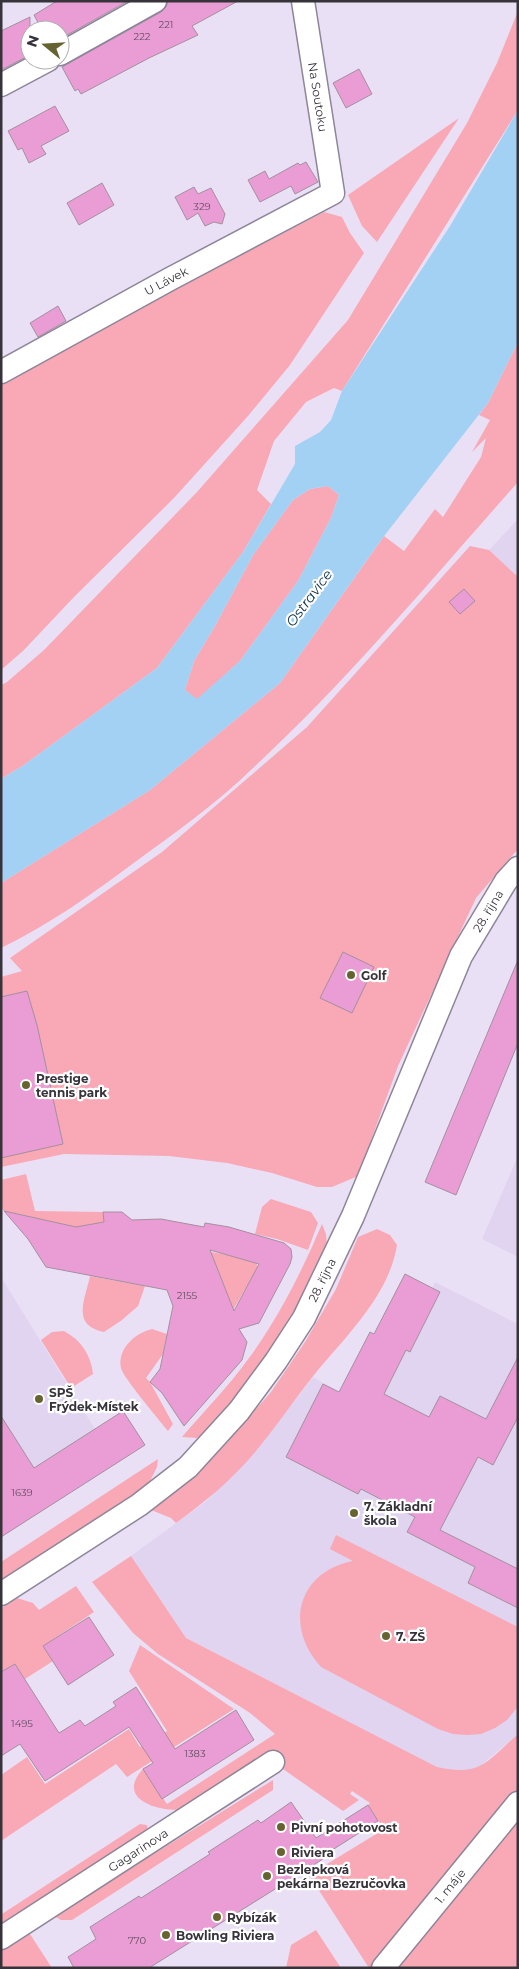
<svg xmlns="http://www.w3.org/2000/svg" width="519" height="1969" font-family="Montserrat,sans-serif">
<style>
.built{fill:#e1d4f0}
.green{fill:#f9a8b5}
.water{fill:#a3d1f4;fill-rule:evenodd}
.building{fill:#ea9dd5;stroke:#a48f9e;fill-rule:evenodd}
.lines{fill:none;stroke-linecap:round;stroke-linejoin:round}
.minor-casing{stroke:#8e8599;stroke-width:25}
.minor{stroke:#fff;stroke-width:22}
.poi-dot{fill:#676330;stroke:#fff;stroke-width:2}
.labels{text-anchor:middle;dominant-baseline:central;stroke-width:4.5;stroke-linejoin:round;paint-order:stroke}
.number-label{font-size:10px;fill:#634e62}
.street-label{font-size:12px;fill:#36333b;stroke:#fff}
.poi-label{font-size:12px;font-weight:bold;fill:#36333b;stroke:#fff;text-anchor:start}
.water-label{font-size:14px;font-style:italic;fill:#0d3048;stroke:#fff}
</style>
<rect width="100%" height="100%" fill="#eae0f6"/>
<g class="built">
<path d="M 518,519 L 518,577 L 489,550 Z"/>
<path d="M 518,1156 L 518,1257 L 482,1239 Z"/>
<path d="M 405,1274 L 432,1288 L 435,1282 L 518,1324 L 518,1734 L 480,1766 L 466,1771 L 454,1771 L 437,1767 L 186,1638 L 131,1556 L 205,1502 L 254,1453 L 313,1377 L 339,1392 L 374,1334 Z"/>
<path d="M 1,1277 L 95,1429 L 1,1537 Z"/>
</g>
<g class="green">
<path d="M 518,11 L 518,110 L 342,391 L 334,388 L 306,402 L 274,441 L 257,490 L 271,504 L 243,552 L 157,668 L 24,765 L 1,779 L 1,685 L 7,682 L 44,650 L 197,492 L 348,320 L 467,123 L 497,63 Z"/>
<path d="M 459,118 L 377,242 L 362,226 L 348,195 Z"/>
<path d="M 324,212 L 342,217 L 350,233 L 364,253 L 290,365 L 248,416 L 174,498 L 74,597 L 23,651 L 1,670 L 1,379 Z"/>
<path d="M 518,342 L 518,482 C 432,579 348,680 253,768 C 217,803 175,833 135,862 C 92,894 49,925 1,948 L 1,883 L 150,790 L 280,683 L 384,536 L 404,551 L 435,509 L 443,517 L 481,457 L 486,438 L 472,452 L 490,420 L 479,415 L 488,403 Z"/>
<path d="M 328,486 L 339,495 L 331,518 L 298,581 L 240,661 L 197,700 L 185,690 L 194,661 L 215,626 L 253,555 L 293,500 L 310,489 Z"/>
<path d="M 470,546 L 489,550 L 518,577 L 518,849 L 476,898 L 398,1066 L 358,1176 L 332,1187 L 317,1187 L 272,1173 L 227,1163 L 169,1156 L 64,1154 L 1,1167 L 1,977 L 22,971 L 10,958 L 162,852 L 307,727 Z"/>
<path d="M 26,1174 L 35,1211 L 103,1212 L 104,1222 L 76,1227 L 4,1211 L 1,1208 L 1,1180 Z"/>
<path d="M 271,1199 L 311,1212 L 318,1223 L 308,1250 L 277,1239 L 255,1234 L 262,1207 Z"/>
<path d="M 322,1224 L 326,1234 L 327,1246 L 281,1341 L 209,1431 L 197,1438 L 182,1437 C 204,1411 229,1386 249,1358 C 279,1317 302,1271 322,1224 Z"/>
<path d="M 377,1229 L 390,1235 L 397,1245 C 389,1296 345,1337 314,1375 C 294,1400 276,1427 256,1451 C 233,1479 205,1502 176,1523 L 171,1518 L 151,1510 L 216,1454 L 271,1392 L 305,1342 L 336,1289 L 358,1237 Z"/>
<path d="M 199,1250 L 228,1255 L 256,1263 L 258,1267 L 233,1310 L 216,1266 Z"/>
<path d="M 90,1276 L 145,1286 L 138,1306 L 122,1320 L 104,1332 C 71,1325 85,1300 90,1276 Z"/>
<path d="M 152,1329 L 167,1334 L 163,1354 L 146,1378 L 150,1382 L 173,1424 L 168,1431 C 160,1421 122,1376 121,1368 C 117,1349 135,1333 152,1329 Z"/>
<path d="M 64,1331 C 81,1340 91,1355 93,1374 L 71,1388 L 41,1340 L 52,1332 Z"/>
<path d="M 158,1459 L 157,1467 L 148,1485 L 1,1580 L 1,1562 Z"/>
<path d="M 336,1535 L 518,1627 L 518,1705 L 516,1709 L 507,1720 L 495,1728 L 481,1734 L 467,1735 L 453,1734 L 438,1729 L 321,1667 C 284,1627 297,1572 353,1561 L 330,1549 Z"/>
<path d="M 131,1556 L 186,1638 L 437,1767 C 481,1777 487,1761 518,1734 L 518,1968 L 369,1968 L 309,1875 L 386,1828 L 378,1821 L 368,1805 L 370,1803 L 352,1791 L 350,1794 L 359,1800 L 343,1811 L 273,1762 L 180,1810 C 155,1811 116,1798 143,1769 L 167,1804 L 275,1734 L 250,1713 L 158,1654 L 133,1633 L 92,1582 Z"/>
<path d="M 76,1586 L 94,1612 L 43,1646 L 53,1661 L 25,1679 L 15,1664 L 1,1672 L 1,1608 L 17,1598 L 33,1603 L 39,1610 Z"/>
<path d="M 140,1645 L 234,1709 L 127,1777 L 116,1764 L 1,1841 L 1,1775 L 27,1757 L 45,1784 L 129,1729 L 140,1747 L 167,1731 L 129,1671 Z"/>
<path d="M 273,1780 L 273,1790 L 72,1920 L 61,1920 L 54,1916 Z"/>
<path d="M 140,1824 L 147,1825 L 148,1831 L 8,1923 L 2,1922 L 2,1914 Z"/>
<path d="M 316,1930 L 341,1968 L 286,1968 L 291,1945 Z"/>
<path d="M 28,1931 L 52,1968 L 1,1968 L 1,1949 Z"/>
</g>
<path class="water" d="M 518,110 L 518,342 L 488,403 L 381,540 L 280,683 L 150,790 L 1,883 L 1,779 L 24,765 L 157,668 L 243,552 L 295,464 L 295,446 L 320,432 L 331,420 L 342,391 L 450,226 ZM 328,486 L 339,495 L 331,518 L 298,581 L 240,661 L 197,699 L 185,690 L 194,661 L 215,626 L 253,555 L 293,500 L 310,489 Z"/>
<g class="building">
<path d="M 57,1 L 128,1 L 60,39 L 60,30 L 42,30 L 34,15 Z"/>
<path d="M 168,1 L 238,1 L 192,26 L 198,35 L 149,58 L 81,94 L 78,89 L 75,91 L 62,67 L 161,12 L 166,7 Z"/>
<path d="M 30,17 L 30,55 L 1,70 L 1,31 Z"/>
<path d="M 359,69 L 372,94 L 346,108 L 333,83 Z"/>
<path d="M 55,106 L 69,131 L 41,146 L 46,154 L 29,163 L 22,148 L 18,150 L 8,131 Z"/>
<path d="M 306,162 L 318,182 L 295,194 L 291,186 L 260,202 L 248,180 L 265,171 L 269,179 L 298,163 L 300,165 Z"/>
<path d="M 102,183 L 114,205 L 79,225 L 67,203 Z"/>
<path d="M 194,187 L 198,194 L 211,188 L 225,214 L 222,224 L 214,222 L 205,226 L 198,213 L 187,220 L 175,197 Z"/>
<path d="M 58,306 L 66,321 L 38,337 L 30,323 Z"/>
<path d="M 464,589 L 475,601 L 460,614 L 449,602 Z"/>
<path d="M 343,952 L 374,967 L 352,1013 L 320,998 Z"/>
<path d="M 518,960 L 518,1043 L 456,1195 L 425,1182 Z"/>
<path d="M 27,991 L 37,1025 L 63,1144 L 1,1158 L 1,997 Z"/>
<path d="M 4,1211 L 76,1227 L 104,1222 L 103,1212 L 122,1212 L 132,1220 L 161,1219 L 204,1227 L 205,1223 L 229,1227 L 284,1243 L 291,1249 L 292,1257 L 290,1264 L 259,1323 L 239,1329 L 247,1342 L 242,1360 L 184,1426 L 162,1393 L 150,1382 L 160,1369 L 173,1306 L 167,1290 L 46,1267 L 28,1239 ZM 210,1250 L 259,1264 L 234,1311 Z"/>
<path d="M 405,1274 L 440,1292 L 410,1352 L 406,1350 L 384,1394 L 429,1417 L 440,1396 L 486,1419 L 518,1357 L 518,1417 L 493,1465 L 478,1457 L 440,1530 L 518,1569 L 518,1608 L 468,1583 L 475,1567 L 407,1532 L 415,1517 L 361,1489 L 358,1494 L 286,1457 L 323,1384 L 339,1392 L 370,1332 L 374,1334 Z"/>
<path d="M 123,1411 L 145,1445 L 1,1537 L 1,1416 L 34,1468 Z"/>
<path d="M 89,1617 L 114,1655 L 68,1685 L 43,1646 Z"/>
<path d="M 15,1664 L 59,1733 L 80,1720 L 85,1726 L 116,1706 L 113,1702 L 136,1687 L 175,1749 L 236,1710 L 254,1740 L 162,1799 L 143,1769 L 153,1763 L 129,1727 L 45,1781 L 20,1744 L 1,1756 L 1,1672 Z"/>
<path d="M 291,1802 L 316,1838 L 368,1805 L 378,1821 L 329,1852 L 331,1854 L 149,1968 L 74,1968 L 68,1957 L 96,1939 L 90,1927 L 139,1896 L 141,1898 L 210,1854 L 208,1852 L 225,1841 L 258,1820 L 261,1823 Z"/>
</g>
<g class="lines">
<g class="minor-casing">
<g id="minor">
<path d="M 60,54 L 155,1"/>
<path d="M 1,85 L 48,60"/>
<path d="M 1,372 L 170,279 L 333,193 L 303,1"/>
<path d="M 1,1594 L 139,1505 L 188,1467 L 239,1411 L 276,1361 L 304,1318 L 353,1216 L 461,956 L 506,881 L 518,868"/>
<path d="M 1,1938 L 273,1762"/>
<path d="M 383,1968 L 518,1803"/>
</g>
</g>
<use href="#minor" class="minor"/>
</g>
<g class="poi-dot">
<circle cx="351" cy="975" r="5"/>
<circle cx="26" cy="1085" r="5"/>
<circle cx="39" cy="1399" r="5"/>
<circle cx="354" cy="1513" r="5"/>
<circle cx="386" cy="1636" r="5"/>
<circle cx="281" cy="1827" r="5"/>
<circle cx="281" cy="1852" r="5"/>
<circle cx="267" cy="1876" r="5"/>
<circle cx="217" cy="1917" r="5"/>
<circle cx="166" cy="1935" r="5"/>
</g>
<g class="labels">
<g class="number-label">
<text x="166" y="24">221</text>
<text x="142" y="36">222</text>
<text x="202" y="206">329</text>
<text x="187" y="1295">2155</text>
<text x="22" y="1492">1639</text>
<text x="22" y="1723">1495</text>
<text x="195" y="1753">1383</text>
<text x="137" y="1940">770</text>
</g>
<g class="street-label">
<text transform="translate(318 97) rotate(81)">Na Soutoku</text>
<text transform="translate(166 281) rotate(-28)">U Lávek</text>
<text transform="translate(488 911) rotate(-59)">28. října</text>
<text transform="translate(322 1280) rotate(-64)">28. října</text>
<text transform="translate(138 1850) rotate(-33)">Gagarinova</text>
<text transform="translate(450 1886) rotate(-51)">1. máje</text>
</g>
<g class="poi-label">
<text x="361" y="975">Golf</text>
<text x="36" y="1078">Prestige<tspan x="36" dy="14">tennis park</tspan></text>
<text x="49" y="1392">SPŠ<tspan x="49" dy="14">Frýdek-Místek</tspan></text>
<text x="364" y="1506">7. Základní<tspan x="364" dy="14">škola</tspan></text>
<text x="396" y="1636">7. ZŠ</text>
<text x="291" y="1827">Pivní pohotovost</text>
<text x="291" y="1852">Riviera</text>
<text x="277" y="1869">Bezlepková<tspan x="277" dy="14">pekárna Bezručovka</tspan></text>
<text x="227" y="1917">Rybízák</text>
<text x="176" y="1935">Bowling Riviera</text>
</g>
<g class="water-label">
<text transform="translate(309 598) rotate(-53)">Ostravice</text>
</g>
</g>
<rect width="519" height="1969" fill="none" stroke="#36333b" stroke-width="5"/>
<g transform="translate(45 45) rotate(288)"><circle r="24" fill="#ffffff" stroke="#afadb1"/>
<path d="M0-4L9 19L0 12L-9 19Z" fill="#676330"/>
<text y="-8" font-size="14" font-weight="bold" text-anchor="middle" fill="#36333b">N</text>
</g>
</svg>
